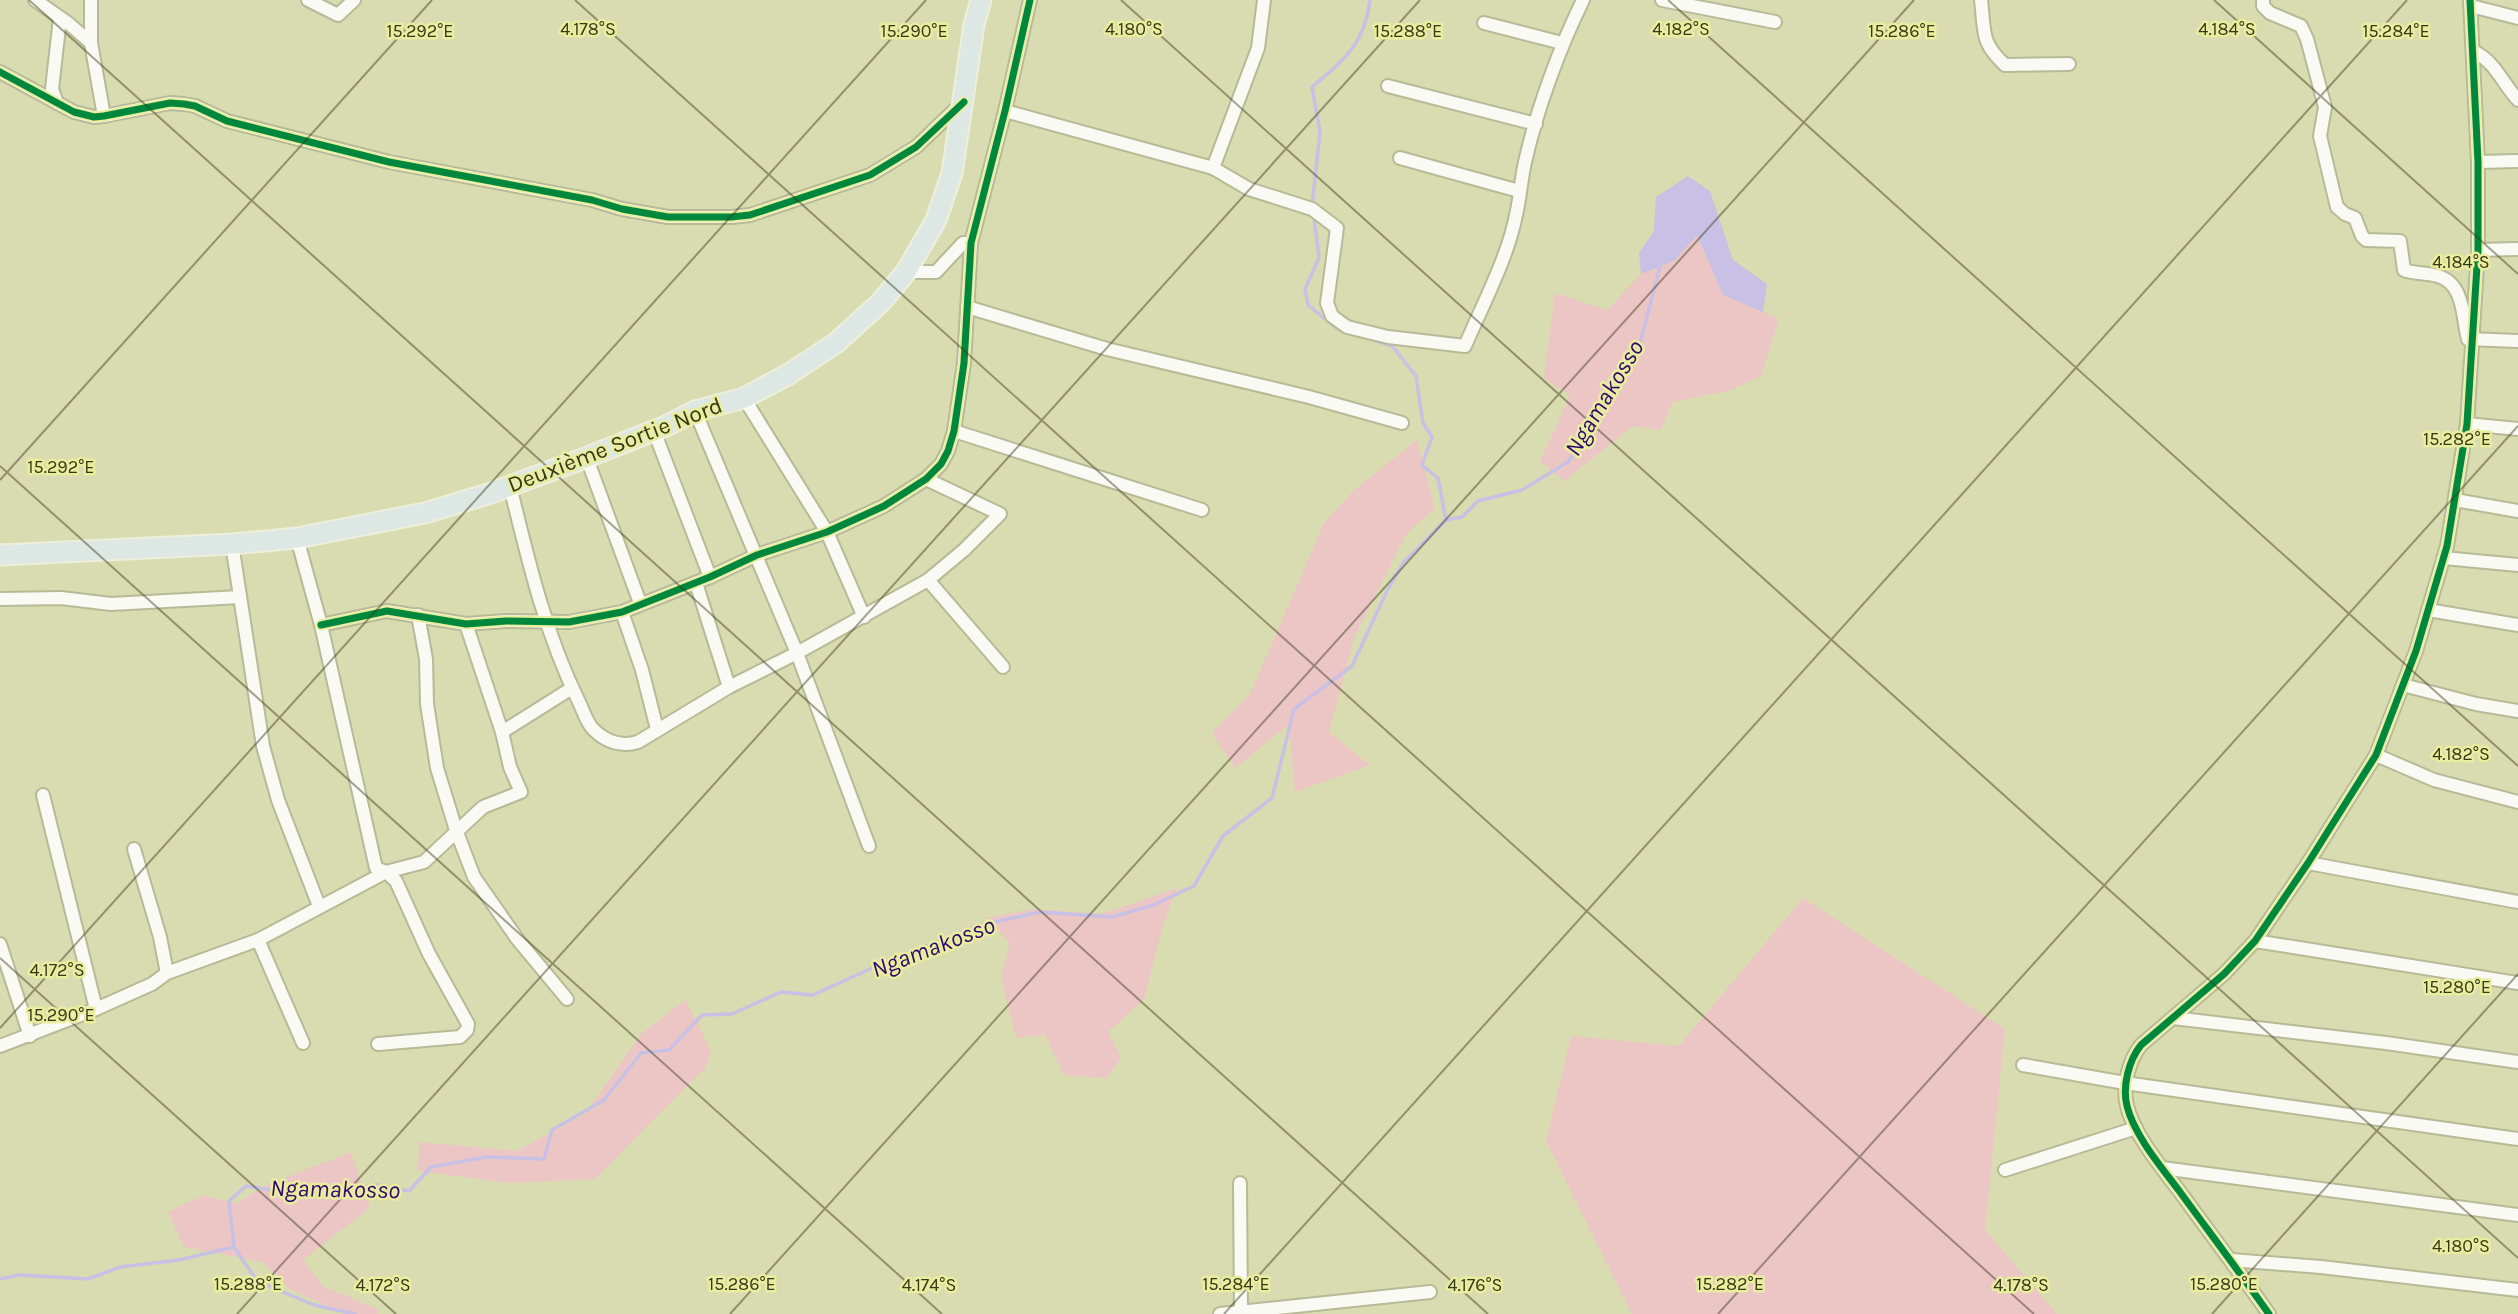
<svg xmlns="http://www.w3.org/2000/svg" width="2518" height="1314" font-family="Karla,sans-serif">
<style>
.green{fill:#ecc6c4}
.water{fill:#c8c1e5}
.lines{fill:none;stroke-linecap:round;stroke-linejoin:round}
.stream{stroke:#c8c1e5;stroke-width:3.5}
.street-casing{stroke:#b8ba97;stroke-width:16}
.primary-casing{stroke:#eeefdb;stroke-width:23}
.street{stroke:#f9faf3;stroke-width:12}
.primary{stroke:#dde8e5;stroke-width:19}
.cycleway-casing{stroke:#e9ed9e;stroke-width:11}
.cycleway{stroke:#00873e;stroke-width:7}
.ticks{fill:none;stroke:#373818;stroke-width:2;stroke-opacity:0.45}
.labels{text-anchor:middle;dominant-baseline:central;stroke-width:5;stroke-linejoin:round;paint-order:stroke}
.street-label{font-size:23px;fill:#373818;stroke:#e9ed9e}
.water-label{font-size:24px;font-style:italic;fill:#320870;stroke:#e9ed9e}
.ticks-label{font-size:18px;text-anchor:middle;fill:#373818;stroke:#e9ed9e;stroke-width:5;stroke-linejoin:round;paint-order:stroke}
</style>
<rect width="100%" height="100%" fill="#d9dbb0"/>
<g class="green">
<path d="M 1697,234 L 1723,295 L 1779,319 L 1761,376 L 1731,390 L 1673,402 L 1660,430 L 1633,426 L 1564,481 L 1540,461 L 1570,396 L 1544,378 L 1555,293 L 1607,310 L 1641,274 L 1674,261 Z"/>
<path d="M 1417,440 L 1435,508 L 1406,534 L 1354,638 L 1329,732 L 1370,765 L 1295,792 L 1289,724 L 1235,768 L 1212,733 L 1250,694 L 1324,523 L 1354,490 Z"/>
<path d="M 1177,888 L 1163,925 L 1144,999 L 1108,1032 L 1121,1057 L 1107,1078 L 1064,1075 L 1045,1035 L 1016,1038 L 1001,977 L 1010,943 L 987,918 L 1031,909 L 1101,914 Z"/>
<path d="M 1803,898 L 2005,1029 L 1985,1230 L 2057,1314 L 1632,1314 L 1546,1141 L 1571,1036 L 1679,1046 Z"/>
<path d="M 686,1000 L 711,1052 L 705,1068 L 595,1179 L 510,1183 L 417,1171 L 420,1142 L 517,1151 L 585,1114 L 641,1034 Z"/>
<path d="M 351,1152 L 370,1208 L 303,1260 L 324,1287 L 380,1310 L 377,1314 L 346,1314 L 290,1289 L 263,1262 L 184,1247 L 168,1212 L 203,1195 L 235,1204 L 269,1184 Z"/>
</g>
<path class="water" d="M 1688,176 L 1710,191 L 1733,260 L 1767,284 L 1763,312 L 1723,295 L 1697,235 L 1674,261 L 1641,274 L 1639,253 L 1654,231 L 1656,197 Z"/>
<g class="lines">
<g class="stream">
<path d="M 1312,206 L 1320,132 L 1312,87 C 1344,60 1365,44 1370,0"/>
<path d="M 1314,217 L 1319,258 L 1305,289 L 1308,305 L 1335,327 L 1340,328"/>
<path d="M 1371,339 L 1392,346 L 1416,376 L 1423,423 L 1432,437 L 1422,465 L 1438,478 L 1446,520"/>
<path d="M 234,1247 L 257,1281 L 314,1305 L 355,1314"/>
<path d="M 0,1279 L 20,1275 L 88,1279 L 120,1267 L 179,1260 L 234,1247 L 229,1201 L 246,1186 L 291,1193 L 379,1185 L 409,1191 L 431,1167 L 486,1157 L 544,1159 L 552,1130 L 604,1100 L 641,1053 L 669,1050 L 702,1015 L 732,1014 L 781,992 L 813,995 L 894,958 L 977,926 L 1040,912 L 1112,917 L 1153,905 L 1194,886 L 1223,836 L 1272,798 L 1294,709 L 1352,666 L 1387,591 L 1403,563 L 1446,520 L 1462,517 L 1478,501 L 1522,490 L 1568,462 L 1597,419 L 1610,380 L 1639,347 L 1660,267"/>
</g>
<g class="street-casing">
<g id="street">
<path d="M 35,0 L 68,23 L 91,43"/>
<path d="M 91,0 L 91,43 L 104,116"/>
<path d="M 308,0 L 338,15 L 354,0"/>
<path d="M 1264,0 L 1258,48 L 1213,168 L 1249,189 L 1312,209 L 1337,228 L 1327,303 L 1332,316 L 1347,327 L 1388,337 L 1465,346 C 1482,306 1508,257 1516,215 C 1520,198 1521,180 1525,162 C 1537,109 1559,49 1583,0"/>
<path d="M 1662,0 L 1775,22"/>
<path d="M 1981,0 C 1985,32 1980,42 2005,65 L 2069,64"/>
<path d="M 2263,0 L 2263,6 L 2270,13 L 2301,26 L 2307,39 L 2325,107 L 2320,136 L 2337,207 L 2345,214 L 2355,218 L 2362,236 L 2366,240 L 2400,241 L 2404,270 C 2415,274 2427,273 2438,276 C 2465,284 2462,318 2468,339 L 2518,341"/>
<path d="M 2471,6 L 2518,18"/>
<path d="M 1484,23 L 1562,43"/>
<path d="M 2473,51 C 2496,62 2502,83 2518,100"/>
<path d="M 0,72 L 74,112 L 94,117 L 104,116 L 170,103 L 184,104 L 195,106 L 227,121 L 389,162 L 592,200 L 622,209 L 668,217 L 731,217 L 750,215 L 870,175 L 916,147 L 963,102"/>
<path d="M 1388,86 L 1536,124"/>
<path d="M 57,103 L 52,89 L 60,18"/>
<path d="M 1005,111 L 1213,168"/>
<path d="M 1400,158 L 1519,191"/>
<path d="M 2478,162 L 2518,161"/>
<path d="M 2478,250 L 2518,249"/>
<path d="M 906,272 L 936,272 L 963,243 L 971,243"/>
<path d="M 967,307 L 1107,349 L 1309,397 L 1402,423"/>
<path d="M 744,398 L 827,532 L 864,617"/>
<path d="M 695,411 L 797,653 L 869,846"/>
<path d="M 2467,424 L 2518,429"/>
<path d="M 654,431 L 710,577"/>
<path d="M 954,431 L 1202,510"/>
<path d="M 586,456 L 640,603"/>
<path d="M 510,486 C 528,560 545,633 579,702 C 583,710 587,724 594,730 C 606,742 622,747 638,742 L 729,687 L 797,653 L 928,580 L 964,550 L 1000,514 L 926,479"/>
<path d="M 2455,500 L 2518,511"/>
<path d="M 297,538 L 321,625 L 376,868 L 386,872 L 396,881 L 429,954 L 468,1024 L 467,1030 L 460,1037 L 378,1044"/>
<path d="M 232,544 L 263,746 L 278,800 L 319,906"/>
<path d="M 2444,558 L 2518,565"/>
<path d="M 928,580 L 1003,667"/>
<path d="M 696,583 L 729,687"/>
<path d="M 0,599 L 61,598 L 111,604 L 240,597"/>
<path d="M 2428,610 L 2518,625"/>
<path d="M 622,612 L 642,670 L 657,729"/>
<path d="M 418,615 L 426,659 L 427,704 L 437,768 L 456,830 L 474,877 L 518,940 L 567,999"/>
<path d="M 321,625 L 387,611 L 466,624 L 506,621 L 569,622 L 622,612 L 710,577 L 757,555 L 827,532 L 884,506 L 926,479 L 941,464 L 948,451 L 954,431 L 964,363 L 971,243 L 1005,111 L 1030,0"/>
<path d="M 2403,685 L 2476,704 L 2518,711"/>
<path d="M 502,732 L 572,688"/>
<path d="M 2376,755 L 2434,780 L 2518,802"/>
<path d="M 43,795 L 96,1009"/>
<path d="M 134,849 L 160,937 L 167,973"/>
<path d="M 2308,863 L 2518,902"/>
<path d="M 258,940 L 303,1043"/>
<path d="M 2255,941 L 2518,983"/>
<path d="M 0,944 L 30,1036"/>
<path d="M 2173,1018 L 2386,1043 L 2518,1062"/>
<path d="M 0,1046 L 96,1009 L 152,984 L 167,973 L 258,940 L 386,872 L 424,862 L 483,807 L 521,792 L 510,767 L 502,732 L 466,624"/>
<path d="M 2023,1065 L 2125,1083 L 2518,1139"/>
<path d="M 2162,1168 L 2518,1215"/>
<path d="M 2005,1170 L 2136,1128"/>
<path d="M 1240,1183 L 1241,1314"/>
<path d="M 2231,1260 L 2321,1267 L 2518,1290"/>
<path d="M 1220,1314 L 1430,1292"/>
<path d="M 2269,1314 C 2240,1273 2210,1233 2180,1192 C 2162,1168 2134,1135 2127,1106 C 2122,1086 2129,1060 2141,1045 L 2224,974 L 2255,941 L 2308,863 L 2376,755 L 2416,651 L 2447,546 L 2467,424 L 2478,250 L 2478,162 L 2470,0"/>
</g>
</g>
<g class="primary-casing">
<path id="primary" d="M 0,555 L 232,544 L 297,538 L 425,513 L 491,493 L 585,458 L 666,426 L 695,411 L 744,398 L 789,374 L 836,343 L 880,303 L 906,272 L 936,220 L 952,173 L 974,25 L 981,0"/>
</g>
<use href="#street" class="street"/>
<use href="#primary" class="primary"/>
<g class="cycleway-casing">
<g id="cycleway">
<path d="M 0,72 L 74,112 L 94,117 L 104,116 L 170,103 L 184,104 L 195,106 L 227,121 L 389,162 L 592,200 L 622,209 L 668,217 L 731,217 L 750,215 L 870,175 L 916,147 L 964,102"/>
<path d="M 321,625 L 387,611 L 466,624 L 506,621 L 569,622 L 622,612 L 710,577 L 757,555 L 827,532 L 884,506 L 926,479 L 941,464 L 948,451 L 954,431 L 964,363 L 971,243 L 1005,111 L 1030,0"/>
<path d="M 2269,1314 C 2240,1273 2210,1233 2180,1192 C 2162,1168 2134,1135 2127,1106 C 2122,1086 2129,1060 2141,1045 L 2224,974 L 2255,941 L 2308,863 L 2376,755 L 2416,651 L 2447,546 L 2467,424 L 2478,250 L 2478,162 L 2470,0"/>
</g>
</g>
<use href="#cycleway" class="cycleway"/>
</g>
<path class="ticks" d="M 29,0 L 1488,1314M 575,0 L 2034,1314M 1121,0 L 2518,1258M 1668,0 L 2518,766M 2214,0 L 2518,274M 0,466 L 942,1314M 0,480 L 432,0M 0,958 L 396,1314M 0,1028 L 926,0M 237,1314 L 1420,0M 730,1314 L 1914,0M 1224,1314 L 2407,0M 1718,1314 L 2518,426M 2212,1314 L 2518,974"/>
<g class="labels">
<g class="street-label">
<text transform="translate(615 445) rotate(-21)">Deuxième Sortie Nord</text>
</g>
<g class="water-label">
<text transform="translate(1604 398) rotate(-59)">Ngamakosso</text>
<text transform="translate(933 947) rotate(-21)">Ngamakosso</text>
<text transform="translate(335 1189) rotate(1)">Ngamakosso</text>
</g>
</g>
<g class="ticks-label">
<text x="588" y="35">4.178°S</text>
<text x="1134" y="35">4.180°S</text>
<text x="1681" y="35">4.182°S</text>
<text x="2227" y="35">4.184°S</text>
<text x="420" y="37">15.292°E</text>
<text x="914" y="37">15.290°E</text>
<text x="1408" y="37">15.288°E</text>
<text x="1902" y="37">15.286°E</text>
<text x="2396" y="37">15.284°E</text>
<text x="2461" y="268">4.184°S</text>
<text x="2457" y="445">15.282°E</text>
<text x="61" y="473">15.292°E</text>
<text x="2461" y="760">4.182°S</text>
<text x="57" y="976">4.172°S</text>
<text x="2457" y="993">15.280°E</text>
<text x="61" y="1021">15.290°E</text>
<text x="2461" y="1252">4.180°S</text>
<text x="248" y="1290">15.288°E</text>
<text x="742" y="1290">15.286°E</text>
<text x="1236" y="1290">15.284°E</text>
<text x="1730" y="1290">15.282°E</text>
<text x="2224" y="1290">15.280°E</text>
<text x="383" y="1291">4.172°S</text>
<text x="929" y="1291">4.174°S</text>
<text x="1475" y="1291">4.176°S</text>
<text x="2021" y="1291">4.178°S</text>
</g>
</svg>
